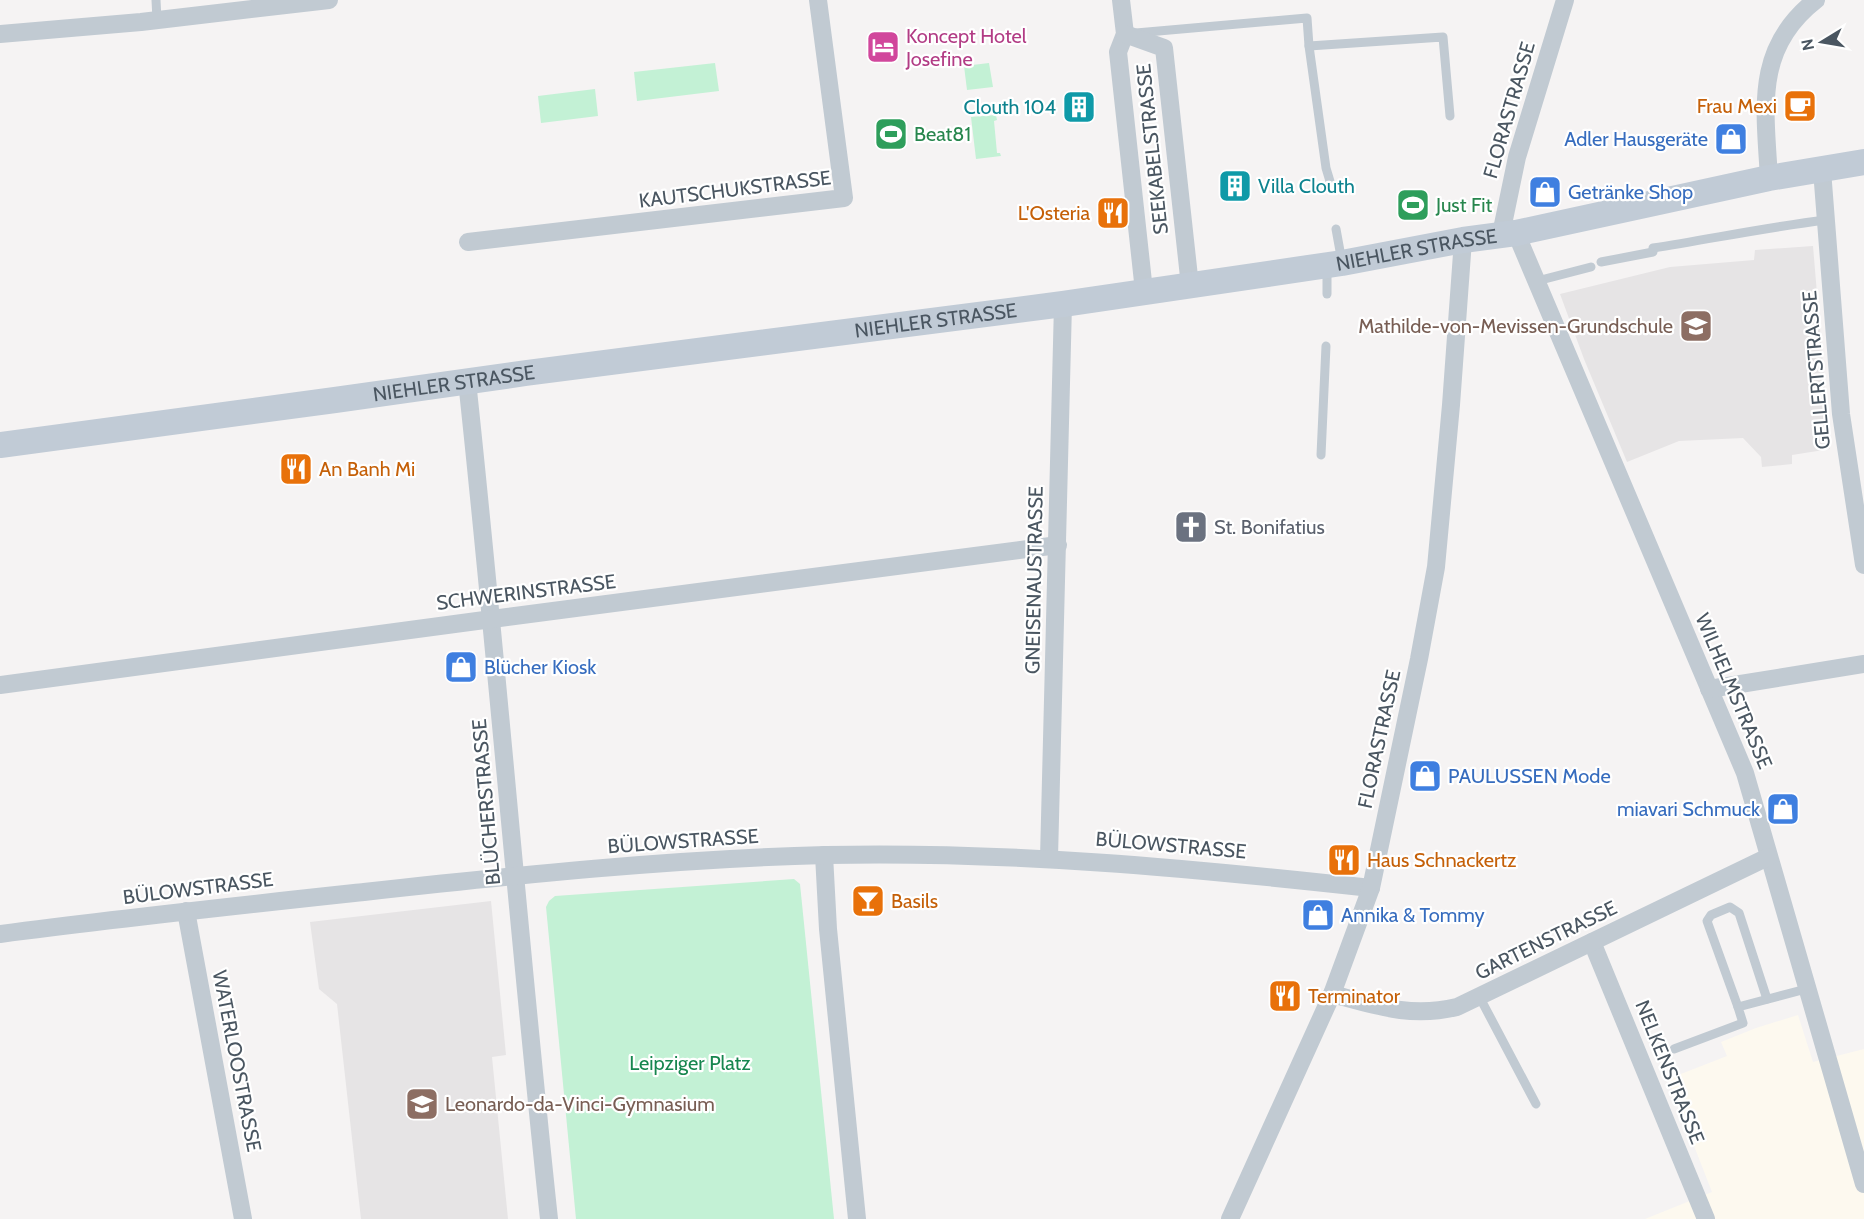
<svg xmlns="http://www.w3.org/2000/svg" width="1864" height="1219" font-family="Cabin,sans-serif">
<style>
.commercial{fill:#fdf9ef}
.education{fill:#e6e4e5}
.green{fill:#c3f1d5}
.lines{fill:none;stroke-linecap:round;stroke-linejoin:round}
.lane{stroke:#c1cad2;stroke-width:9}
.street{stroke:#c1cad2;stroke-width:18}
.secondary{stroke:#c1cbd6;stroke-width:26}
.labels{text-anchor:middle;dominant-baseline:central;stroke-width:4.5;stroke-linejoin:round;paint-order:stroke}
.hotel-label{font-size:20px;fill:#b23c85;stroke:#fff;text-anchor:start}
.food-label{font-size:20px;fill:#c56008;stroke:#fff;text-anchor:start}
.culture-label{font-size:20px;fill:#0d838f;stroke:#fff;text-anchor:end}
.street-label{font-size:20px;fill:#4a5661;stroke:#fff}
.leisure-label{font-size:20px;fill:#27864d;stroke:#fff;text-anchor:start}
.shop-label{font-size:20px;fill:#366cbe;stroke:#fff;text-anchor:start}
.education-label{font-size:20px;fill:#785e54;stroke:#fff;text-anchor:end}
.worship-label{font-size:20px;fill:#5b616d;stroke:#fff;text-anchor:start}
.park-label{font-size:20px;fill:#17864f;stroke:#fff}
</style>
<rect width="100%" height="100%" fill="#f5f3f3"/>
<path class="commercial" d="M 1798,1015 L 1813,1062 L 1864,1049 L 1864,1219 L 1645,1219 L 1712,1192 L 1668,1079 L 1727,1056 L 1721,1042 L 1756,1028 Z"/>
<g class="education">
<path d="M 1813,246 L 1830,449 L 1792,455 L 1792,464 L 1762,467 L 1761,457 L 1743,438 L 1679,441 L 1627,462 L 1584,359 L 1560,294 L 1670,267 L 1754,260 L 1755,250 Z"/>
<path d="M 491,901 L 506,1055 L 492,1057 L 508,1219 L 361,1219 L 337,1004 L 319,989 L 310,922 Z"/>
</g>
<g class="green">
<path d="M 715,63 L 719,91 L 637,101 L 634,72 Z"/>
<path d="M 989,63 L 993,87 L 967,90 L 964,66 Z"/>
<path d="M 595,89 L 598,116 L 541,123 L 538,96 Z"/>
<path d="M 996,115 L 997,120 L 994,121 L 997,153 L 1000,153 L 1001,156 L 976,159 L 971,117 Z"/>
<path d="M 794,879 L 800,884 L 834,1219 L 576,1219 L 546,907 L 549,901 L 555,896 Z"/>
</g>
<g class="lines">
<g class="lane">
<path d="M 156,0 L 157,20"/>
<path d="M 1136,33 L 1307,18 L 1309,46 L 1443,37 L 1450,116"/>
<path d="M 1309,46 L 1326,168 L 1332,188"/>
<path d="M 1336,229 L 1342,262"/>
<path d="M 1653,248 C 1711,239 1768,227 1826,220"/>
<path d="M 1601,262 L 1653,252"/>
<path d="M 1537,281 L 1591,267"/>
<path d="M 1327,294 L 1327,267"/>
<path d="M 1321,455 L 1326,346"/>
<path d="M 1479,996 L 1536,1104"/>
<path d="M 1738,1007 L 1707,921 L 1711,915 L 1730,907 L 1739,913 L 1767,999"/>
<path d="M 1674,1049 L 1743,1023 L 1738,1007 L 1806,989"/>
</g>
<g class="street">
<path d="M 1121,0 L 1125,34 L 1118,52 L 1144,291"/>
<path d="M 0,34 L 141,22 L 329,0"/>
<path d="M 1125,34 L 1164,48 L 1190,286"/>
<path d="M 1822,170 L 1841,414 L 1864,565"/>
<path d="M 1769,178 C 1765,108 1754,48 1816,0"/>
<path d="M 1516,233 L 1745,773 L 1864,1184"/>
<path d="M 1501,234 L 1517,157 L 1565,0"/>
<path d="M 468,242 L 844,198 L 818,0"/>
<path d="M 467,381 C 497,660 519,940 549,1219"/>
<path d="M 0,685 L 492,619 L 1058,545"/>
<path d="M 1709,689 L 1864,664"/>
<path d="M 824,855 L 828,929 L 857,1219"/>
<path d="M 1049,858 L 1063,304"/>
<path d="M 186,911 L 243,1219"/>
<path d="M 0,934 C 121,918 243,905 364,892 C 517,875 672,859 826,855 C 1008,851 1189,868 1371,888"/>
<path d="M 1592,942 L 1706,1219"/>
<path d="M 1332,994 C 1377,1006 1411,1018 1457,1007 L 1768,857"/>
<path d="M 1230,1219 L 1332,994 L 1371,888 L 1419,659 L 1436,567 L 1451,405 L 1463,240"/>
</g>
<path class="secondary" id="s1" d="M 0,445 L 335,400 L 526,373 L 1063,304 L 1342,263 L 1463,240 L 1516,233 L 1769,178 L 1864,162"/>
</g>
<defs>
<g id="hotel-square" transform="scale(1.725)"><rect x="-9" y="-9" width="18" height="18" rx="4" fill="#d1479c" stroke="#fff"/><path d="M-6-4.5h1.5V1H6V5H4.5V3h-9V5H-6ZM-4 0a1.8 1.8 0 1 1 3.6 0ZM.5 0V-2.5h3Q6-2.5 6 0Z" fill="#fff"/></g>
<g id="cafe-square" transform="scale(1.725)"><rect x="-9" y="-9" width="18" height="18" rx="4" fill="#e8710a" stroke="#fff"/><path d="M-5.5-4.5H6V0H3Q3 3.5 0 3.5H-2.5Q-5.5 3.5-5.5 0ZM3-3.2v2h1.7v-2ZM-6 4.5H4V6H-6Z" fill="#fff"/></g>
<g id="building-square" transform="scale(1.725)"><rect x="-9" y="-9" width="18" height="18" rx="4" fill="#0f9aa8" stroke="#fff"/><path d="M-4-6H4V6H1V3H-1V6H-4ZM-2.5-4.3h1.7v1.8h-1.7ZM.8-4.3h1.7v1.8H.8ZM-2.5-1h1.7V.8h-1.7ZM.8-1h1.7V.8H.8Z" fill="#fff"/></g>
<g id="stadium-square" transform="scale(1.725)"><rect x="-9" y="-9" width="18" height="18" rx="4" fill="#2e9e5b" stroke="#fff"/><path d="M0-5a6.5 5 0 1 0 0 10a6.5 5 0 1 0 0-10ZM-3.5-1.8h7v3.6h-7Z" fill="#fff"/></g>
<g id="shop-square" transform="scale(1.725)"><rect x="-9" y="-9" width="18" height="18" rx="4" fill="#3f7fe0" stroke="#fff"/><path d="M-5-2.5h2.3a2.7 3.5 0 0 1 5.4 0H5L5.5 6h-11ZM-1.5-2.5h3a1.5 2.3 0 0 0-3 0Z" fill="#fff"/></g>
<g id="restaurant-square" transform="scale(1.725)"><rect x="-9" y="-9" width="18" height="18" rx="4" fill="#e8710a" stroke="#fff"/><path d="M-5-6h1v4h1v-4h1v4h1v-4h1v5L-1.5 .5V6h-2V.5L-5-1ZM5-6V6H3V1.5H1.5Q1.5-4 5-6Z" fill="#fff"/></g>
<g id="school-square" transform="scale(1.725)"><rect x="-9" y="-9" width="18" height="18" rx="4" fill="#8d6e63" stroke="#fff"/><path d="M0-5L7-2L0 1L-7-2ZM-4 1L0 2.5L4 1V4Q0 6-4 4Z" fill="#fff"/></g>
<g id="church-square" transform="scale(1.725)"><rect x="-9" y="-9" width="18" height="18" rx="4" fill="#6b7280" stroke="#fff"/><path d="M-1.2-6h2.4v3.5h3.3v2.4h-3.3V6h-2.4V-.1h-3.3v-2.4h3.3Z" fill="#fff"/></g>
<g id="bar-square" transform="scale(1.725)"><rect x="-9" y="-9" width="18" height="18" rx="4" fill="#e8710a" stroke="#fff"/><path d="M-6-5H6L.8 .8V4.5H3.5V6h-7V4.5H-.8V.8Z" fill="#fff"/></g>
</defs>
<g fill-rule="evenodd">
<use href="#hotel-square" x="883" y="47"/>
<use href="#cafe-square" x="1800" y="106"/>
<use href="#building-square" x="1079" y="107"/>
<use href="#stadium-square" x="891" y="134"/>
<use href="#shop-square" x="1731" y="139"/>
<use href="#building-square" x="1235" y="186"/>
<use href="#shop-square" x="1545" y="192"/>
<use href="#stadium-square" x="1413" y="205"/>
<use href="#restaurant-square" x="1113" y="213"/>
<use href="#school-square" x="1696" y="326"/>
<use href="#restaurant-square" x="296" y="469"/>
<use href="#church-square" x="1191" y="527"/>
<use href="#shop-square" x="461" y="667"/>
<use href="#shop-square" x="1425" y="776"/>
<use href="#shop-square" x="1783" y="809"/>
<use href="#restaurant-square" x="1344" y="860"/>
<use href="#bar-square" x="868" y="901"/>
<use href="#shop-square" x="1318" y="915"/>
<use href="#restaurant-square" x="1285" y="996"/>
<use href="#school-square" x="422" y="1104"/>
</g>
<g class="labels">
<g class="hotel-label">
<text x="906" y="36">Koncept Hotel<tspan x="906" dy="23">Josefine</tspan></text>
</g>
<g class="food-label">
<text x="1777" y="106" text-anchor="end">Frau Mexi</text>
<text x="1090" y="213" text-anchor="end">L'Osteria</text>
<text x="319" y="469">An Banh Mi</text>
<text x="1367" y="860">Haus Schnackertz</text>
<text x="891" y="901">Basils</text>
<text x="1308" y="996">Terminator</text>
</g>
<g class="culture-label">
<text x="1056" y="107">Clouth 104</text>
<text x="1258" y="186" text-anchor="start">Villa Clouth</text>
</g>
<g class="street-label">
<text transform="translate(1509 110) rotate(-74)">FLORASTRASSE</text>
<text transform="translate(1152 149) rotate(-96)">SEEKABELSTRASSE</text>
<text transform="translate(735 189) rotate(-7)">KAUTSCHUKSTRASSE</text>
<text stroke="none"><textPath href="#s1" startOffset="1430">NIEHLER STRASSE</textPath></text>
<text stroke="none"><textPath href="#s1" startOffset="944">NIEHLER STRASSE</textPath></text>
<text transform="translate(1816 370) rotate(-95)">GELLERTSTRASSE</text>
<text stroke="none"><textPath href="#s1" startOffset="458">NIEHLER STRASSE</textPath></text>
<text transform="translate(1034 580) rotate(-89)">GNEISENAUSTRASSE</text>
<text transform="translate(526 592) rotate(-7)">SCHWERINSTRASSE</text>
<text transform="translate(1734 691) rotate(67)">WILHELMSTRASSE</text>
<text transform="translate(1379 739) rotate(-78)">FLORASTRASSE</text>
<text transform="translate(486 802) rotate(-95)">BLÜCHERSTRASSE</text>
<text transform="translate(683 841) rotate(-4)">BÜLOWSTRASSE</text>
<text transform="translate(1171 845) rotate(5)">BÜLOWSTRASSE</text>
<text transform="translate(198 888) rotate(-7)">BÜLOWSTRASSE</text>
<text transform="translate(1546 940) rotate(-26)">GARTENSTRASSE</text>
<text transform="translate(237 1061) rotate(79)">WATERLOOSTRASSE</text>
<text transform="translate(1670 1072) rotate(68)">NELKENSTRASSE</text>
</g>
<g class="leisure-label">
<text x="914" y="134">Beat81</text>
<text x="1436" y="205">Just Fit</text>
</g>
<g class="shop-label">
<text x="1708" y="139" text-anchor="end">Adler Hausgeräte</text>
<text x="1568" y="192">Getränke Shop</text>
<text x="484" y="667">Blücher Kiosk</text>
<text x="1448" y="776">PAULUSSEN Mode</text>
<text x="1760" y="809" text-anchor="end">miavari Schmuck</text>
<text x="1341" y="915">Annika &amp; Tommy</text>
</g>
<g class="education-label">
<text x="1673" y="326">Mathilde-von-Mevissen-Grundschule</text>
<text x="445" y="1104" text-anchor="start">Leonardo-da-Vinci-Gymnasium</text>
</g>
<g class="worship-label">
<text x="1214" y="527">St. Bonifatius</text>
</g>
<g class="park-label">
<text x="690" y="1063">Leipziger Platz</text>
</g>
</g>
<g transform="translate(1822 42) rotate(259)" stroke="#ffffff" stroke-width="4.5" paint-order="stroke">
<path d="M0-4.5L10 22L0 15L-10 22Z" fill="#4a5661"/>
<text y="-9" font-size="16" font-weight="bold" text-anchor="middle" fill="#4a5661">N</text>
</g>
</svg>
